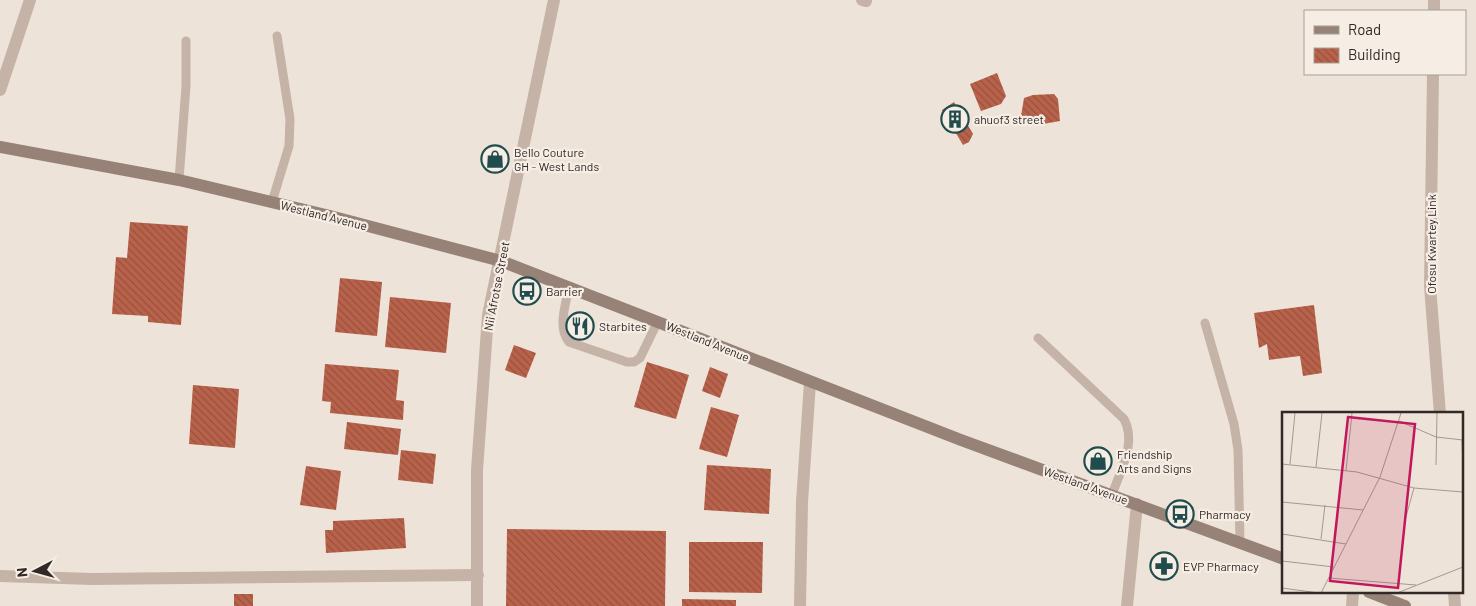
<svg xmlns="http://www.w3.org/2000/svg" width="1476" height="606" font-family="Barlow,sans-serif">
<style>
.building{fill:url(#building-back-hatch)}
.lines{fill:none;stroke-linecap:round;stroke-linejoin:round}
.lane{stroke:#c4b3a6;stroke-width:9}
.street{stroke:#c4b3a6;stroke-width:12}
.secondary{stroke:#978278;stroke-width:12}
.labels{text-anchor:middle;dominant-baseline:central;stroke-width:4.5;stroke-linejoin:round;paint-order:stroke}
.poi-label{font-size:12px;fill:#312926;stroke:#f6ede4;text-anchor:start}
.street-label{font-size:12px;fill:#312926;stroke:#f6ede4}
.inset-road{fill:none;stroke:#a29991;stroke-width:1}
.view{fill:#c2185b;fill-opacity:0.15;stroke:#c2185b;stroke-width:2.5}
.inset-edge{fill:none;stroke:#312926;stroke-width:2.5}
</style>
<defs>
<pattern id="building-back-hatch" width="6" height="6" patternUnits="userSpaceOnUse" patternTransform="scale(1.25)"><rect width="6" height="6" fill="#b9624b"/><path d="M-1 5l2 2M0 0l6 6M5-1l2 2" fill="none" stroke="#97513e"/></pattern>
</defs>
<rect width="100%" height="100%" fill="#eee3d8"/>
<g class="building">
<path d="M 997,73 L 1006,96 L 1001,104 L 981,111 L 970,84 Z"/>
<path d="M 1054,94 L 1058,99 L 1060,121 L 1043,124 L 1041,119 L 1020,122 L 1024,98 L 1033,95 Z"/>
<path d="M 954,102 L 973,134 L 969,142 L 963,145 L 942,110 Z"/>
<path d="M 130,222 L 188,226 L 181,325 L 148,322 L 148,316 L 112,314 L 116,257 L 127,258 Z"/>
<path d="M 340,278 L 382,282 L 377,336 L 335,332 Z"/>
<path d="M 390,297 L 451,303 L 446,353 L 385,347 Z"/>
<path d="M 1314,305 L 1322,373 L 1303,376 L 1300,356 L 1269,360 L 1267,344 L 1259,348 L 1254,313 Z"/>
<path d="M 514,345 L 536,353 L 526,378 L 505,370 Z"/>
<path d="M 647,362 L 689,375 L 676,419 L 634,407 Z"/>
<path d="M 325,364 L 399,370 L 396,400 L 404,401 L 403,420 L 330,413 L 331,402 L 322,401 Z"/>
<path d="M 710,367 L 728,374 L 720,398 L 702,391 Z"/>
<path d="M 193,385 L 239,389 L 235,448 L 189,444 Z"/>
<path d="M 711,407 L 739,415 L 727,457 L 699,449 Z"/>
<path d="M 347,422 L 401,429 L 398,455 L 344,449 Z"/>
<path d="M 401,450 L 436,454 L 433,484 L 398,480 Z"/>
<path d="M 707,465 L 771,469 L 769,514 L 704,510 Z"/>
<path d="M 306,466 L 341,471 L 336,510 L 300,505 Z"/>
<path d="M 404,518 L 406,548 L 326,553 L 325,530 L 333,530 L 333,521 Z"/>
<path d="M 507,529 L 666,531 L 665,606 L 506,606 Z"/>
<path d="M 689,542 L 763,542 L 762,593 L 689,592 Z"/>
<rect x="234" y="594" width="19" height="12"/>
<path d="M 682,599 L 736,600 L 736,606 L 682,606 Z"/>
</g>
<g class="lines">
<g class="lane">
<path d="M 179,180 L 186,86 L 186,41"/>
<path d="M 272,202 L 289,146 L 290,119 L 277,36"/>
<path d="M 569,287 C 566,304 557,328 569,342 L 627,362 L 634,362 L 640,358 L 658,321"/>
<path d="M 1205,323 L 1234,424 L 1238,450 L 1240,542"/>
<path d="M 1038,338 L 1124,419 C 1137,443 1120,471 1112,495"/>
</g>
<g class="street">
<path d="M 862,0 L 866,1"/>
<path d="M 1434,11 L 1434,0"/>
<path d="M 1433,74 L 1430,286 L 1440,414"/>
<path d="M 0,90 L 30,0"/>
<path d="M 0,576 L 92,579 L 478,575"/>
<path d="M 1454,592 L 1455,606"/>
<path d="M 477,606 L 477,470 L 488,315 L 554,0"/>
<path d="M 800,606 L 802,502 L 810,382"/>
<path d="M 1127,606 L 1137,504"/>
<path d="M 1352,606 L 1353,592"/>
</g>
<g class="secondary">
<path d="M 0,147 L 179,180 L 330,216 L 501,261 L 961,440 L 1284,559"/>
<path d="M 1369,592 L 1405,606"/>
</g>
</g>
<defs>
<g id="building-ring" transform="scale(1.4375)"><circle r="9.5" fill="#f6ede4" stroke="#204c4e" stroke-width="1.5"/><path d="M-4-6H4V6H1V3H-1V6H-4ZM-2.5-4.3h1.7v1.8h-1.7ZM.8-4.3h1.7v1.8H.8ZM-2.5-1h1.7V.8h-1.7ZM.8-1h1.7V.8H.8Z" fill="#204c4e"/></g>
<g id="shop-ring" transform="scale(1.4375)"><circle r="9.5" fill="#f6ede4" stroke="#204c4e" stroke-width="1.5"/><path d="M-5-2.5h2.3a2.7 3.5 0 0 1 5.4 0H5L5.5 6h-11ZM-1.5-2.5h3a1.5 2.3 0 0 0-3 0Z" fill="#204c4e"/></g>
<g id="bus-ring" transform="scale(1.4375)"><circle r="9.5" fill="#f6ede4" stroke="#204c4e" stroke-width="1.5"/><path d="M-5-6H5V4H4V6H2V4H-2V6H-4V4H-5ZM-3.5-4V0h7V-4ZM-3.5 1.2v1.5H-2V1.2ZM2 1.2v1.5H3.5V1.2Z" fill="#204c4e"/></g>
<g id="restaurant-ring" transform="scale(1.4375)"><circle r="9.5" fill="#f6ede4" stroke="#204c4e" stroke-width="1.5"/><path d="M-5-6h1v4h1v-4h1v4h1v-4h1v5L-1.5 .5V6h-2V.5L-5-1ZM5-6V6H3V1.5H1.5Q1.5-4 5-6Z" fill="#204c4e"/></g>
<g id="pharmacy-ring" transform="scale(1.4375)"><circle r="9.5" fill="#f6ede4" stroke="#204c4e" stroke-width="1.5"/><path d="M-2-6h4v4h4v4h-4v4h-4v-4h-4v-4h4Z" fill="#204c4e"/></g>
</defs>
<g fill-rule="evenodd">
<use href="#building-ring" x="955" y="119"/>
<use href="#shop-ring" x="495" y="159"/>
<use href="#bus-ring" x="527" y="291"/>
<use href="#restaurant-ring" x="580" y="326"/>
<use href="#shop-ring" x="1098" y="461"/>
<use href="#bus-ring" x="1180" y="514"/>
<use href="#pharmacy-ring" x="1164" y="566"/>
</g>
<g class="labels">
<g class="poi-label">
<text x="974" y="119">ahuof3 street</text>
<text x="514" y="152">Bello Couture<tspan x="514" dy="14">GH - West Lands</tspan></text>
<text x="546" y="291">Barrier</text>
<text x="599" y="326">Starbites</text>
<text x="1117" y="454">Friendship<tspan x="1117" dy="14">Arts and Signs</tspan></text>
<text x="1199" y="514">Pharmacy</text>
<text x="1183" y="566">EVP Pharmacy</text>
</g>
<g class="street-label">
<text transform="translate(324 215) rotate(14)">Westland Avenue</text>
<text transform="translate(1431 244) rotate(-90)">Ofosu Kwartey Link</text>
<text transform="translate(496 286) rotate(-79)">Nii Afrotse Street</text>
<text transform="translate(708 341) rotate(22)">Westland Avenue</text>
<text transform="translate(1086 485) rotate(20)">Westland Avenue</text>
</g>
</g>
<g transform="translate(1282 412)">
<rect width="181" height="181" fill="#eee3d8"/>
<path class="inset-road" d="M 117,9 L 154,25 L 181,28M 180,28 L 181,57M 0,52 L 75,60 L 132,76 L 181,80M 8,52 L 13,1M 154,53 L 155,1M 34,55 L 40,1M 64,59 L 70,1M 0,90 L 81,98M 123,108 L 132,76M 0,122 L 64,132M 39,127 L 43,93M 0,149 L 52,155M 47,166 L 134,173M 0,176 L 37,181M 39,181 L 98,65 L 119,1M 115,181 L 181,155"/>
<path class="view" d="M 66,5 L 133,12 L 116,176 L 48,169 Z"/>
<rect width="181" height="181" class="inset-edge"/>
</g>
<rect x="1304" y="10" width="162" height="65" fill="#f6ede4" stroke="#a79f98"/>
<rect x="1314" y="26" width="25" height="8" fill="#978278" stroke="#a79f98"/>
<text x="1348" y="35" font-size="15" fill="#312926">Road</text>
<rect x="1314" y="48" width="25" height="15" fill="url(#building-back-hatch)" stroke="#a79f98"/>
<text x="1348" y="60" font-size="15" fill="#312926">Building</text>
<g transform="translate(35 571) rotate(264)" stroke="#f6ede4" stroke-width="4" paint-order="stroke">
<path d="M0-4L9 19L0 12L-9 19Z" fill="#312926"/>
<text y="-8" font-size="14" font-weight="bold" text-anchor="middle" fill="#312926">N</text>
</g>
</svg>
